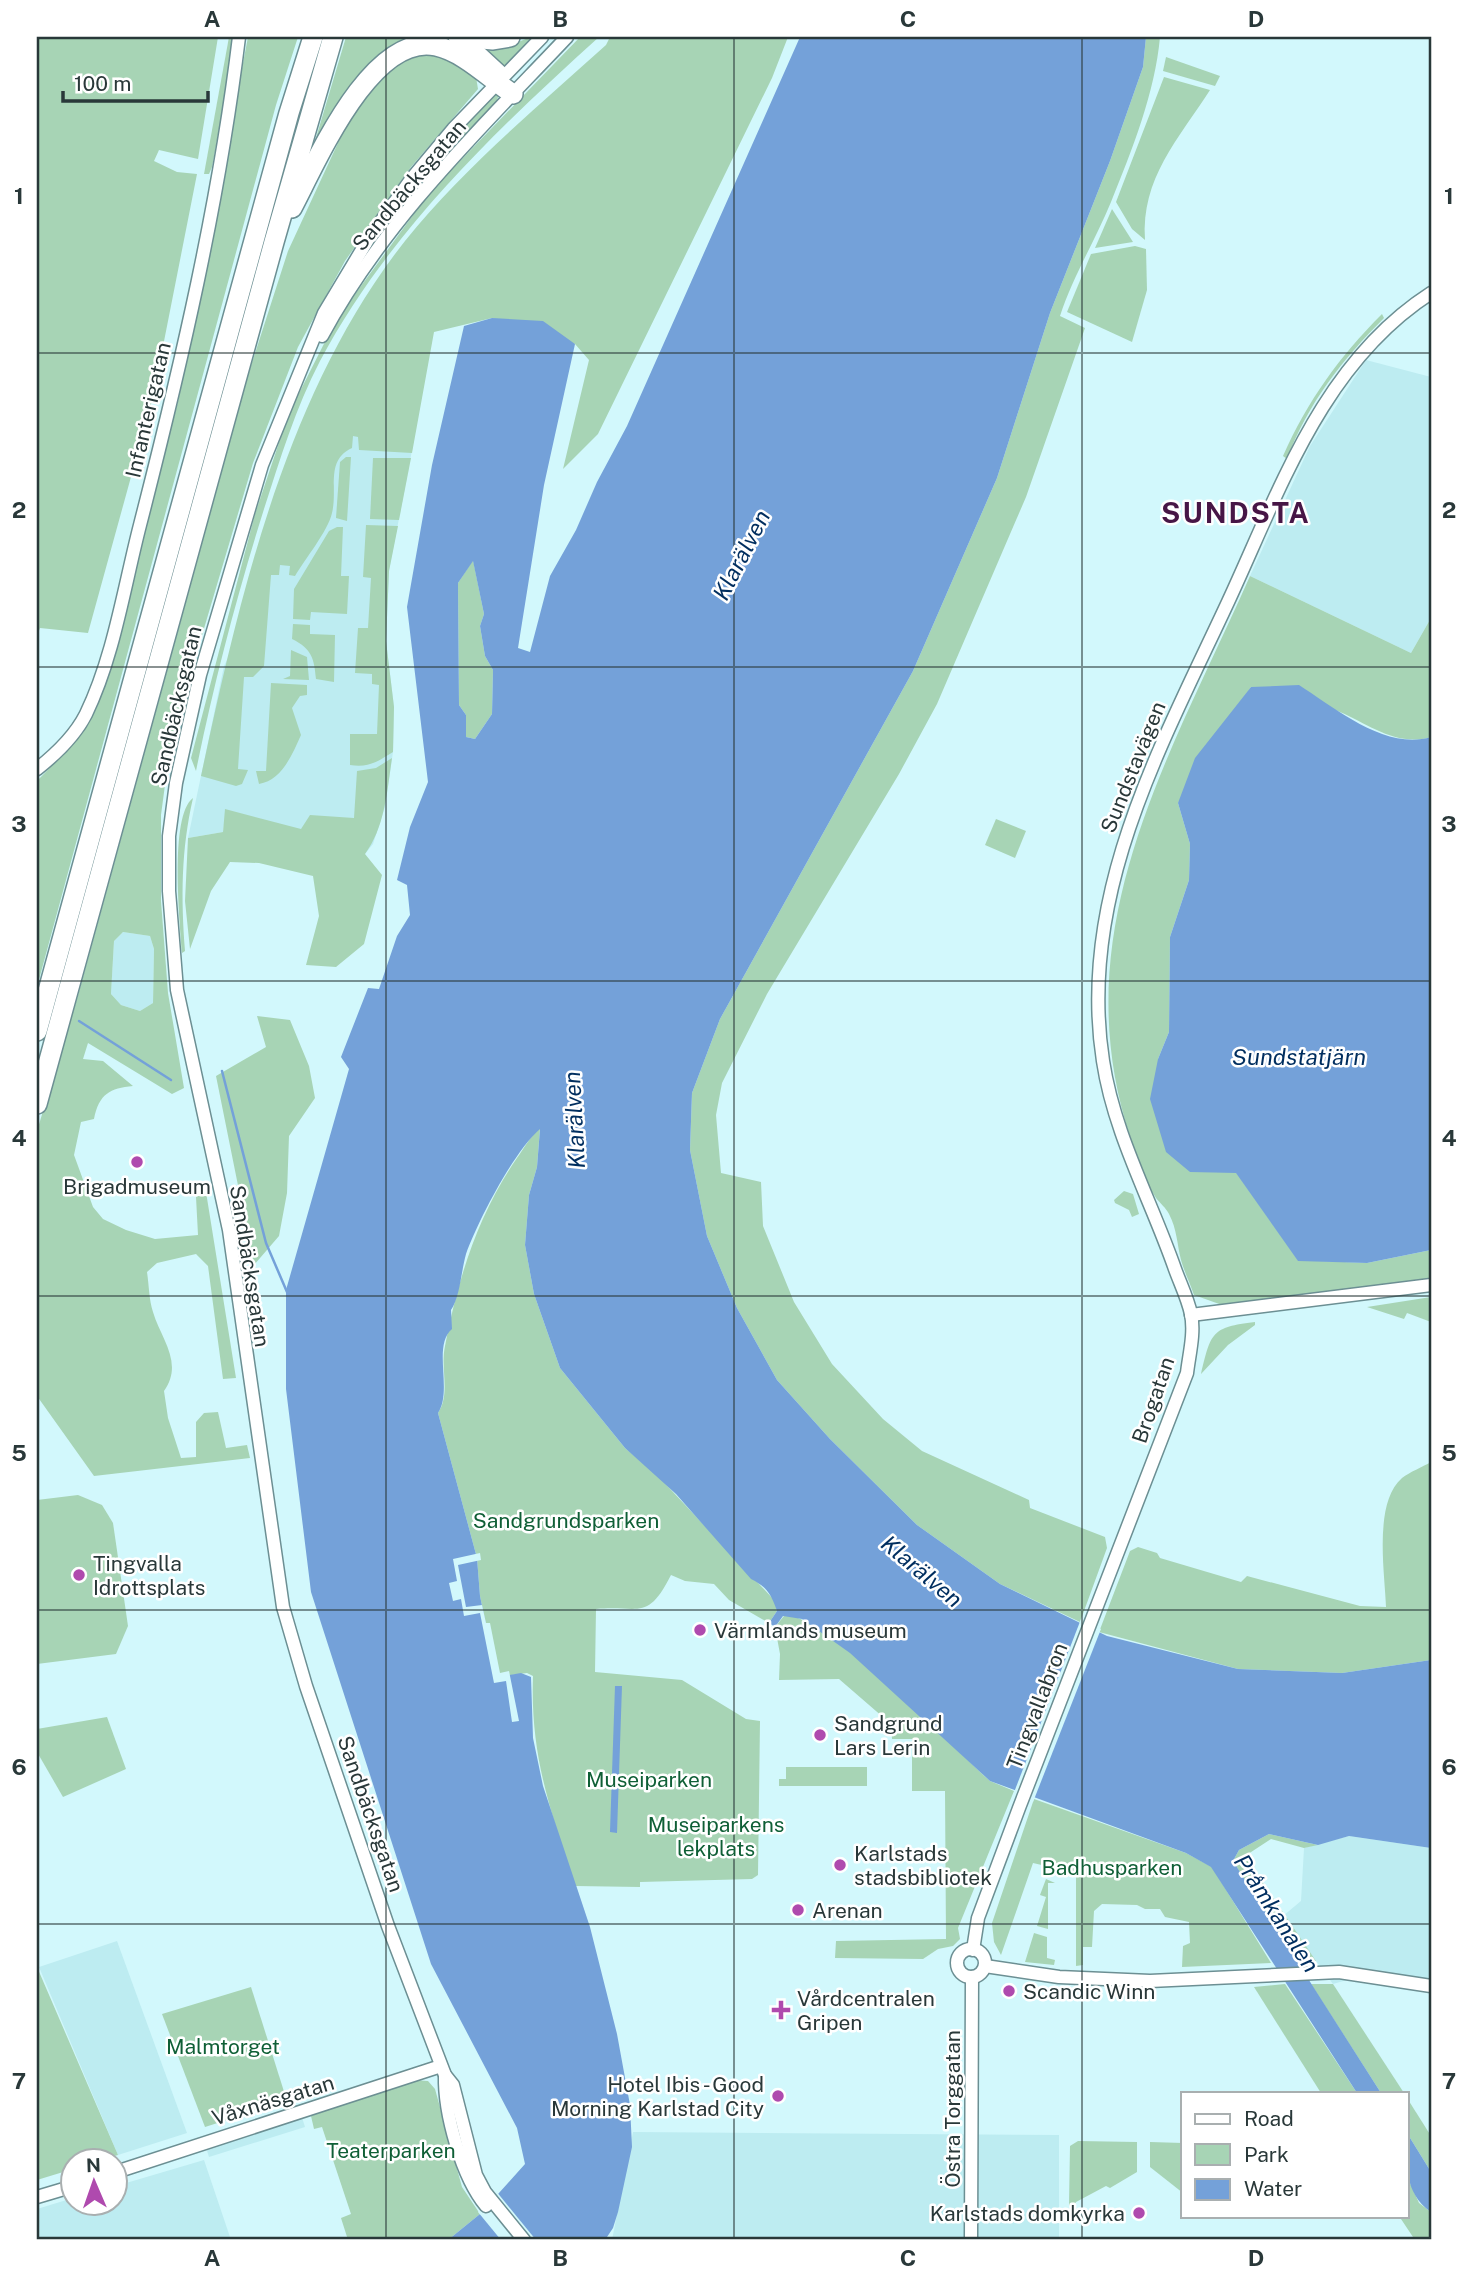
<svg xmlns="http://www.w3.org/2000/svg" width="1468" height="2277" font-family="'Public Sans',sans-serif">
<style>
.built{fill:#bdecf1}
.green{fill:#a7d4b5;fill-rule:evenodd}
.water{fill:#74a1d9;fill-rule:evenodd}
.pier{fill:#d2f8fc}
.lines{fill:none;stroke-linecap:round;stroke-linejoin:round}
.stream{stroke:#74a1d9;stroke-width:2.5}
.tertiary-casing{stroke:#6c8f93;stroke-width:15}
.motorway-casing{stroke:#6c8f93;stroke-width:22}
.tertiary{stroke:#fff;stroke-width:12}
.motorway{stroke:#fff;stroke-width:19}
.grid{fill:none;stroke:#293839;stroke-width:2;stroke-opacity:0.55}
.poi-dot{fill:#af4aae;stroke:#fff;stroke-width:2.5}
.labels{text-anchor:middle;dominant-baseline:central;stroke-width:5;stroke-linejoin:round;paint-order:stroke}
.street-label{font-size:21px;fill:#293839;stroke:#fff}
.poi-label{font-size:21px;fill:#293839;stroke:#fff;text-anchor:start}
.park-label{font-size:21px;fill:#0f5f36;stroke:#fff}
.water-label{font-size:23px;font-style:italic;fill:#002e5f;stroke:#fff}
.district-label{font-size:28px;font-weight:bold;letter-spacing:2px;fill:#471646;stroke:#fff}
.neatline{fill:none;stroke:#293839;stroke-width:2.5}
.grid-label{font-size:23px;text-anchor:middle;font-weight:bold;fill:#293839}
</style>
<rect width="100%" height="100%" fill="#d2f8fc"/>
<g class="built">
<path d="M 1366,360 L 1431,377 L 1431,618 L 1411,653 L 1250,576 L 1310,446 Z"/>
<path d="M 349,435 L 413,445 L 389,571 L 386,641 L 394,707 L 393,752 L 385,807 L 373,844 L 365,854 L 226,810 L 223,832 L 188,838 L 224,666 L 329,451 Z"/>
<path d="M 123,932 L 150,936 L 154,949 L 153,1003 L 140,1011 L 121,1005 L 111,994 L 114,941 Z"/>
<path d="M 1349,1836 L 1431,1848 L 1431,1989 L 1354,1978 L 1333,1984 L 1283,1916 L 1301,1901 L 1304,1848 Z"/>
<path d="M 117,1941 L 187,2133 L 118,2155 L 39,1967 Z"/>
<path d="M 300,2111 L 305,2127 L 209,2157 L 204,2141 Z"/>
<path d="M 633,2132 L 1059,2135 L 1059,2240 L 612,2240 Z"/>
<path d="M 204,2160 L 231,2240 L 37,2240 L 37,2209 L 73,2198 L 74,2204 L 116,2204 L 116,2186 Z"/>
</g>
<g class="green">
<path d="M 37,37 L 218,37 L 198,159 L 159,150 L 154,161 L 177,172 L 197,174 L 153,397 L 88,633 L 40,628 L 37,636 Z"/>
<path d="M 229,37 L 236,37 L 234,49 L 212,167 L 209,174 L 204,174 Z"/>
<path d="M 248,37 L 298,37 L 276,105 L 37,987 L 37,781 L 73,744 L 97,707 L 178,402 Z"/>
<path d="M 346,37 L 452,37 L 463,44 L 410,39 L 310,158 Z"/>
<path d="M 531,37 L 535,37 L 504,68 L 481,49 L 507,46 Z"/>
<path d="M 580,37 L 599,37 C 494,132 388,233 320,361 C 296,407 280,459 264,509 C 237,595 214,682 196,771 L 191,758 L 255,514 L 289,413 L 336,320 L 430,192 Z"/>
<path d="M 610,37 L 788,37 L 772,78 L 598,434 L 563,469 L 589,360 L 575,344 L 492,318 L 434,332 L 412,453 L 359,450 L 358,437 L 353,436 L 352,448 C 325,460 338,489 332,513 C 328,531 305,559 295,576 L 289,575 L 290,566 L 280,565 L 279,575 L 271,575 L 264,666 L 253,677 L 244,677 L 238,769 L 248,770 L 242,784 L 236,786 L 201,776 C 240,594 287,390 405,241 C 463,169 537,107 606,45 Z"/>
<path d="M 1146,37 L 1160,37 C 1155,93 1132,150 1111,202 C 1095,241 1073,276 1060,316 L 1085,328 L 1026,497 L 937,704 L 899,774 L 767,994 L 722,1083 L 716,1115 L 721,1173 L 761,1182 L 763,1226 L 794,1302 L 832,1364 L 883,1419 L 922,1451 L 1029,1500 L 1030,1508 L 1105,1537 L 1107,1548 L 1080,1622 L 1000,1584 L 917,1525 L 830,1439 L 777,1380 L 737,1308 L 707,1236 L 690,1150 L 692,1093 L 720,1019 L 913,671 L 997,478 L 1050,313 L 1110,161 L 1143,67 Z"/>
<path d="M 441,50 L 476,77 L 478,89 L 411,167 L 345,261 L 298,347 L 253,463 L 171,740 L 161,815 L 161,901 L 168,993 L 184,1088 L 172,1094 L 88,1043 L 83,1059 L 103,1061 L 133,1086 C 110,1088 99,1094 94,1119 L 81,1122 L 74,1155 L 93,1207 L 103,1219 L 126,1230 L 155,1239 L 198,1235 L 196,1197 L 206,1192 L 236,1378 L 223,1379 L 208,1266 L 196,1254 L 157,1263 L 147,1272 C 149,1285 149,1300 153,1312 C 161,1339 184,1363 164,1391 L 168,1418 L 181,1458 L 196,1457 L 196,1422 L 204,1413 L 218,1412 L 226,1448 L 247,1445 L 250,1458 L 94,1476 L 37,1396 L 37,1131 L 77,999 L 249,372 L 288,251 L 350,117 L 382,74 L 411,54 ZM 123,932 L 150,936 L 154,949 L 153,1003 L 140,1011 L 121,1005 L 111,994 L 114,941 Z"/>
<path d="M 1166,57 L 1220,76 L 1215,86 L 1163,71 Z"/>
<path d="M 1164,77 L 1210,90 C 1178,140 1141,178 1145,240 L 1132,229 L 1116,202 Z"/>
<path d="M 500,90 L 496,104 L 439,161 L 336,305 C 384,221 432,158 500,90 Z"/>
<path d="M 1112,209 L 1133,242 L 1095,248 Z"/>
<path d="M 1135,246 L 1146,249 L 1147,290 L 1132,342 L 1067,312 L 1091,254 Z"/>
<path d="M 1382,314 L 1384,318 C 1342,360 1308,403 1287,459 L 1283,456 C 1308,400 1339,357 1382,314 Z"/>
<path d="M 346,457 L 351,457 L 347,521 L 336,518 L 340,462 Z"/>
<path d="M 373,458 L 411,458 L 399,520 L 370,519 Z"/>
<path d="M 366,525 L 398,526 L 389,571 L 386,641 L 394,707 L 393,752 C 377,762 368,768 350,765 L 350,734 L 377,734 L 379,685 L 372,684 L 372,674 L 355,673 L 358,628 L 368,628 L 371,578 L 363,577 Z"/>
<path d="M 337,527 L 343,527 L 341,576 L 349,576 L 347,614 L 311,612 L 310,620 L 293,619 L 294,589 L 329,531 Z"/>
<path d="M 473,560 L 484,614 L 480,626 L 485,656 L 493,670 L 492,714 L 475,739 L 466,737 L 466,715 L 459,705 L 458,583 Z"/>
<path d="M 1250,576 L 1411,653 L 1431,618 L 1431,737 C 1397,747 1370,725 1340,712 C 1313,700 1281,688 1251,687 L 1178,803 L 1190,844 L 1189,880 L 1170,937 L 1169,1032 L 1158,1059 L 1190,1172 L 1236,1172 L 1298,1260 L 1367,1263 L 1431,1250 L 1431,1278 L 1222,1305 L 1194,1295 C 1190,1283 1184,1271 1181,1260 C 1177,1244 1177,1229 1169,1214 C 1166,1208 1160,1203 1156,1198 C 1145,1182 1137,1157 1131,1139 C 1061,932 1169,759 1250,576 Z"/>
<path d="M 293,624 L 310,625 L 310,634 L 335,635 L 334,682 L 316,679 C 314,658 312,649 292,639 Z"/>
<path d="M 291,650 L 307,657 L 309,680 L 283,679 L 290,676 Z"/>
<path d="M 271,683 L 307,685 L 307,695 L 300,696 L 292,708 L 301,735 C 292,755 282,780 259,784 L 256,771 L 266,771 Z"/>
<path d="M 392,758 C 387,791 385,827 365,854 L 382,875 L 364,944 L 336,967 L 306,965 L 319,916 L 313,876 L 259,863 L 230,862 L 211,891 L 190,949 L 185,901 L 188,838 L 223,832 L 225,809 L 301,829 L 310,815 L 354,818 L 357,771 L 376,768 Z"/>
<path d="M 193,798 C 181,850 181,898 185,951 L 182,953 C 180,922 169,816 193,798 Z"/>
<path d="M 996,819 L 1026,831 L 1015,858 L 985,845 Z"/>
<path d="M 257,1016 L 290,1020 L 309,1066 L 315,1098 L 289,1136 L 287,1193 L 279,1236 L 254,1265 L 216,1076 L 266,1047 Z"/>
<path d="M 540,1128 L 537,1167 L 529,1195 L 525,1245 L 534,1294 L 560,1368 L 625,1448 L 659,1477 L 775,1601 L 777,1611 L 769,1623 L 729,1600 L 714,1584 L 685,1581 L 671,1575 C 647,1622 640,1605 596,1609 L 595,1672 L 682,1680 L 746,1719 L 760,1721 L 758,1875 L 752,1879 L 640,1882 L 640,1887 L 575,1886 C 551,1812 530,1756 533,1676 L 527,1673 L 497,1677 L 480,1596 L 477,1558 L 438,1413 C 451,1393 440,1369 445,1346 C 458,1278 478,1215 517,1158 C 525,1147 529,1138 540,1128 Z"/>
<path d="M 1124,1191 L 1133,1194 L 1139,1214 L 1132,1217 L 1129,1210 L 1115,1203 L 1114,1200 Z"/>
<path d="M 1431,1297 L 1431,1322 L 1407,1313 L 1404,1319 L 1367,1307 Z"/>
<path d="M 1255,1322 L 1255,1325 L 1228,1345 L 1201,1374 C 1211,1333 1211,1327 1255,1322 Z"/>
<path d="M 1431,1462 L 1431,1660 L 1342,1673 L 1238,1669 L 1099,1632 L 1130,1551 L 1138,1547 L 1157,1553 L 1160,1558 L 1241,1582 L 1247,1576 L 1360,1606 L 1386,1607 C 1385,1574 1373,1503 1402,1478 C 1410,1472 1422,1467 1431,1462 Z"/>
<path d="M 78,1495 L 102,1505 L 113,1523 L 128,1626 L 116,1654 L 37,1664 L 37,1500 Z"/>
<path d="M 791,1615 C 848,1636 942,1737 990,1781 L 1014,1791 L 958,1928 L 960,1939 L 953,1946 L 938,1949 L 923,1959 L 835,1958 L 836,1941 L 946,1939 L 945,1791 L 912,1791 L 912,1739 L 892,1739 L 891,1724 L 839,1679 L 779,1680 L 780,1654 L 775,1627 L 784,1616 Z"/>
<path d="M 107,1717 L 126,1769 L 63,1797 L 37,1752 L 37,1729 Z"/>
<path d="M 786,1767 L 867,1767 L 867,1786 L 779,1786 L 779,1779 L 786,1779 Z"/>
<path d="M 1034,1799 L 1186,1853 L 1212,1867 L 1271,1963 L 1182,1967 L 1183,1946 L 1190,1943 L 1189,1922 L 1165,1917 L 1160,1909 L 1145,1909 L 1137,1905 L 1102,1904 L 1094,1911 L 1092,1947 L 1083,1947 L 1083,1965 L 1076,1966 L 1076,1873 L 1033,1863 L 1001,1955 L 994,1942 L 992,1923 Z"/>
<path d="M 1269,1834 L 1318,1845 L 1304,1848 L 1271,1839 L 1245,1856 L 1316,1961 L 1296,1962 L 1233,1861 L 1239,1850 Z"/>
<path d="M 1046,1879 L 1055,1883 L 1048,1883 L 1048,1929 L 1037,1926 L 1046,1897 L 1040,1895 Z"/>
<path d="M 1034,1933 L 1047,1937 L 1047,1958 L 1055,1960 L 1054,1965 L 1025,1962 Z"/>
<path d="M 37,1967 L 118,2155 L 97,2161 L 74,2162 L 73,2169 L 37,2180 Z"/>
<path d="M 1285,1984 L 1357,2093 L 1321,2093 L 1254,1987 Z"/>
<path d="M 1311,1984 L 1333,1984 L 1404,2093 L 1381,2093 Z"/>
<path d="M 251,1987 L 287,2101 L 205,2127 L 162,2014 Z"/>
<path d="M 413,2080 L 428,2081 L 435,2089 L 462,2187 L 480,2214 L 448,2240 L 348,2240 L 341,2218 L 351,2214 L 322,2127 L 314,2129 L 311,2116 Z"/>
<path d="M 1407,2098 L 1431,2136 L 1431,2172 L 1407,2133 Z"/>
<path d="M 1078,2141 L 1137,2142 L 1137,2172 L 1110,2188 L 1106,2186 L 1076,2202 L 1073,2208 L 1069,2205 L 1070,2146 Z"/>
<path d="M 1150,2142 L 1183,2143 L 1183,2193 L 1150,2167 Z"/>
<path d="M 1407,2176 L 1419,2203 L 1431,2212 L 1431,2240 L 1415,2240 L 1399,2216 L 1407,2216 Z"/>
</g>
<g class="water">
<path d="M 800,37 L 1146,37 L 1143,67 L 1110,161 L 1050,313 L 997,478 L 913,671 L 720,1019 L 692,1093 L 690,1150 L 707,1236 L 737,1308 L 777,1380 L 830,1439 L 917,1525 L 1000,1584 L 1107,1636 L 1238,1669 L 1342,1673 L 1431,1660 L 1431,1848 L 1349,1836 L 1318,1845 L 1269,1834 L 1239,1850 L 1233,1861 L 1381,2093 L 1357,2093 L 1211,1867 L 1186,1853 L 990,1781 L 850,1653 L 802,1619 L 783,1616 L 775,1627 L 769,1623 L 777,1611 C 771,1594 767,1587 751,1579 L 676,1494 L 625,1448 L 560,1368 L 534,1294 L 525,1245 L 529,1195 L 537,1167 L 540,1129 C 514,1151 478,1221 466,1254 C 461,1272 460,1297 451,1310 L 452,1329 C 432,1346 453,1390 438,1413 L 477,1558 L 480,1596 L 497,1677 L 521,1673 L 531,1677 L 533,1738 L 543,1786 L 590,1927 L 617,2034 L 630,2105 L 632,2147 L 618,2212 L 613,2228 L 605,2240 L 448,2240 L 480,2214 L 525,2164 L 517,2128 L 431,1964 L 311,1592 L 286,1389 L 286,1290 L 349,1069 L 341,1057 L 368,988 L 379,989 L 397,936 L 410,915 L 407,885 L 397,880 L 410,827 L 428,782 L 407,607 L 432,465 L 464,326 L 492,318 L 543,321 L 575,344 L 544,485 L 518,648 L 530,652 L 550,576 L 576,530 L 597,482 L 627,426 ZM 473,561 L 484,614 L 480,626 L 485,656 L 493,670 L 492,714 L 475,739 L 466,737 L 466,715 L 459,705 L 458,583 Z"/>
<path d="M 1299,685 C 1335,708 1386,751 1431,737 L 1431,1250 L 1367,1263 L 1298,1261 L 1236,1173 L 1190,1172 L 1166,1152 L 1150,1099 L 1158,1059 L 1169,1032 L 1170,937 L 1189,880 L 1190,844 L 1178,803 L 1195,758 L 1251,687 Z"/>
<path d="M 615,1686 L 622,1686 L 617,1833 L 610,1832 Z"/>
<path d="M 1407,2133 L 1431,2172 L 1431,2212 C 1403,2192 1407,2164 1407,2133 Z"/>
</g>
<g class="pier">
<path d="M 480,1553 L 481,1560 L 458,1565 L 466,1607 L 482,1605 L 486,1623 L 490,1623 L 500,1673 L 509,1671 L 519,1721 L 512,1722 L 506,1681 L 494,1683 L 480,1613 L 464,1616 L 461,1599 L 453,1601 L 449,1583 L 457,1581 L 453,1559 Z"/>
<path d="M 1081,1619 L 1101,1629 L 1033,1802 L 1013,1795 Z"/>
<path d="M 496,2191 L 536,2240 L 501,2240 L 478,2212 Z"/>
</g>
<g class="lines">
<g class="stream">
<path d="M 79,1021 L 171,1080"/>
<path d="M 222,1071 L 266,1243 L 287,1292"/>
</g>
<g class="tertiary-casing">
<g id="tertiary">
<path d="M 322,336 C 383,222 479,130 567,37"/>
<path d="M 37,769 C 56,754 75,736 86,714 C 114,656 124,587 140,525 C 181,365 219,202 239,37"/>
<path d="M 1191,1315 L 1431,1285"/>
<circle cx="971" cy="1963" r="14"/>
<path d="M 973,1950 L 978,1918 L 1019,1808 L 1187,1373 C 1189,1355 1195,1333 1191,1314 C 1188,1299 1180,1283 1175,1269 C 1151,1200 1114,1134 1103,1061 C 1077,896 1161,746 1228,602 C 1280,490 1322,363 1431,293"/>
<path d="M 985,1966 L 1059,1977 L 1150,1981 L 1339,1972 L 1431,1986"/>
<path d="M 445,2075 C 444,2114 462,2177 486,2206"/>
<path d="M 116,2172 L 441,2066"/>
<path d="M 37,2197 L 74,2186"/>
<path d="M 524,2240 L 485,2192 L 476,2175 L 453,2085 L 445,2075 L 388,1926 L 306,1686 L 283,1607 L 229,1230 L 177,990 L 169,891 L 169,836 L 176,783 L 200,675 L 262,465 L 324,313 L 369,238 L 412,178 L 453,129 L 542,37"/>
<path d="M 971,2240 L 972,1977"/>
</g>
</g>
<g class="motorway-casing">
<g id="motorway">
<path d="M 458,37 L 498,74"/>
<path d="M 459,37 L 493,40 L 510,37"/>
<path d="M 292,208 C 316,163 371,32 436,46 C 464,52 490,79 513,94"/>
<path d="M 37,1031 L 289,113 L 313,37"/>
<path d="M 37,1104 L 274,242 L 333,37"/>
</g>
</g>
<use href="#tertiary" class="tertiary"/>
<use href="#motorway" class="motorway"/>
</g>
<path class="grid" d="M 386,37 L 386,2240M 734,37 L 734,2240M 1082,37 L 1082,2240M 37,353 L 1431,353M 37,667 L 1431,667M 37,981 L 1431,981M 37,1296 L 1431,1296M 37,1610 L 1431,1610M 37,1924 L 1431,1924"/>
<g class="poi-dot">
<circle cx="137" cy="1162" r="7"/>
<circle cx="79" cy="1575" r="7"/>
<circle cx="700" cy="1630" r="7"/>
<circle cx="820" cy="1735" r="7"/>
<circle cx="840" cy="1865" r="7"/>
<circle cx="798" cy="1910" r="7"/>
<circle cx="1009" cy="1991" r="7"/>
<path d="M777.5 1999.5h7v7h7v7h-7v7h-7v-7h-7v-7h7z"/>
<circle cx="778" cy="2096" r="7"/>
<circle cx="1139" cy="2213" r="7"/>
</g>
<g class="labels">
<g class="street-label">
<text transform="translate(409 185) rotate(-50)">Sandbäcksgatan</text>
<text transform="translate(148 410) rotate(-77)">Infanterigatan</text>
<text transform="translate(176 706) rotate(-77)">Sandbäcksgatan</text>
<text transform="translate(1133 767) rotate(-68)">Sundstavägen</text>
<text transform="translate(250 1266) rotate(81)">Sandbäcksgatan</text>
<text transform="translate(1153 1400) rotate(-71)">Brogatan</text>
<text transform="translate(1037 1706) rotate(-69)">Tingvallabron</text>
<text transform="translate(371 1814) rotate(71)">Sandbäcksgatan</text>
<text transform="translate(273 2100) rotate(-17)">Våxnäsgatan</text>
<text transform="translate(952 2109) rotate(-90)">Östra Torggatan</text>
</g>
<g class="poi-label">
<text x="137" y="1186" text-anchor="middle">Brigadmuseum</text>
<text x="93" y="1563">Tingvalla<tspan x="93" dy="24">Idrottsplats</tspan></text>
<text x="714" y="1630">Värmlands museum</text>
<text x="834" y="1723">Sandgrund<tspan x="834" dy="24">Lars Lerin</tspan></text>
<text x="854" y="1853">Karlstads<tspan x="854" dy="24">stadsbibliotek</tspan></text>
<text x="812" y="1910">Arenan</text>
<text x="1023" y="1991">Scandic Winn</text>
<text x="797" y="1998">Vårdcentralen<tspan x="797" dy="24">Gripen</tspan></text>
<text x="764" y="2084" text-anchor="end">Hotel Ibis - Good<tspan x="764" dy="24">Morning Karlstad City</tspan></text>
<text x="1125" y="2213" text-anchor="end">Karlstads domkyrka</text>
</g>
<g class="park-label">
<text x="566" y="1520">Sandgrundsparken</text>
<text x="649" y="1779">Museiparken</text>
<text x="716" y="1824">Museiparkens<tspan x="716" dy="24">lekplats</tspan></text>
<text x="1112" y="1867">Badhusparken</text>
<text x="223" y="2046">Malmtorget</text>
<text x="391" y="2150">Teaterparken</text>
</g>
<g class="water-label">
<text transform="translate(741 555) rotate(-63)">Klarälven</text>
<text x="1299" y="1056">Sundstatjärn</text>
<text transform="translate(574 1120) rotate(-93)">Klarälven</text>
<text transform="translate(922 1571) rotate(40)">Klarälven</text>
<text transform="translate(1277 1913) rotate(57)">Pråmkanalen</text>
</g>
<g class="district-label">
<text x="1236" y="512">SUNDSTA</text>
</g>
</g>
<rect width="1468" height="2277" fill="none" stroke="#ffffff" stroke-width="77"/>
<rect x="1181" y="2092" width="228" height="126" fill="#ffffff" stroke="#a9afb0" stroke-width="2"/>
<rect x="1195" y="2114" width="35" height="10" fill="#ffffff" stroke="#a9afb0" stroke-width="2"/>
<text x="1244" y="2126" font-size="21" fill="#293839">Road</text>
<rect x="1195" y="2144" width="35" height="21" fill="#a7d4b5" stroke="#a9afb0" stroke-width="2"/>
<text x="1244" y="2162" font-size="21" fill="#293839">Park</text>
<rect x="1195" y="2179" width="35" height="21" fill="#74a1d9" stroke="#a9afb0" stroke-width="2"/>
<text x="1244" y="2196" font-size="21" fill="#293839">Water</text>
<g transform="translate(94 2182) rotate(358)"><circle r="33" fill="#ffffff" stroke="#a9afb0" stroke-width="2"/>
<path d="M0-5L12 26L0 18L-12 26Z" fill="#af4aae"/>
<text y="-10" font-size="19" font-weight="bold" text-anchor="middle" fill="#293839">N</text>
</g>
<path d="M63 91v10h145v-10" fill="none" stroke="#293839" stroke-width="3.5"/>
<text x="74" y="91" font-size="21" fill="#293839" stroke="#ffffff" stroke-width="5" paint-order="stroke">100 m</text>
<rect x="38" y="38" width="1392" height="2200" class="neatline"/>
<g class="grid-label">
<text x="212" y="27">A</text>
<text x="560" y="27">B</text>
<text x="908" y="27">C</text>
<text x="1256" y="27">D</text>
<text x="19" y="204">1</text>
<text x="1449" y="204">1</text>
<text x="19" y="518">2</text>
<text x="1449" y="518">2</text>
<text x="19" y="832">3</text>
<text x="1449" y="832">3</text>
<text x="19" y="1146">4</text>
<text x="1449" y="1146">4</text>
<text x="19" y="1461">5</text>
<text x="1449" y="1461">5</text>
<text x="19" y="1775">6</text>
<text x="1449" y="1775">6</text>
<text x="19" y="2089">7</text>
<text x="1449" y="2089">7</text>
<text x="212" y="2266">A</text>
<text x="560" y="2266">B</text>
<text x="908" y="2266">C</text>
<text x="1256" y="2266">D</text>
</g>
</svg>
